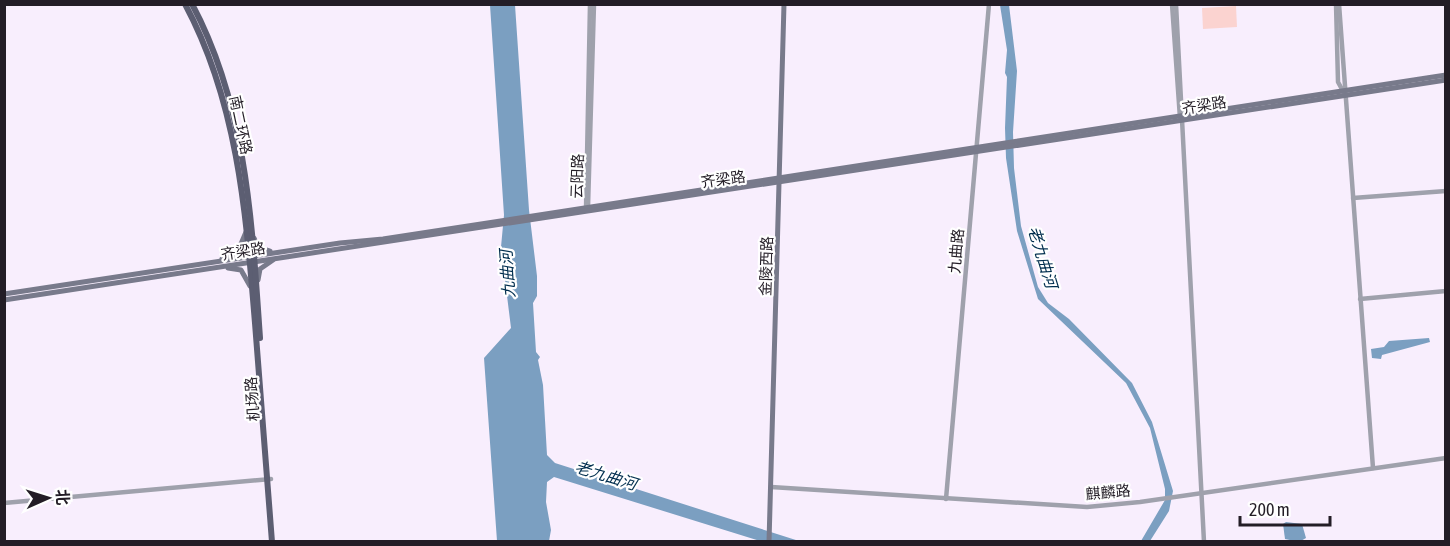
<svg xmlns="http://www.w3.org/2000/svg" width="1450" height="546" font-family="'Asap Condensed','Noto Sans SC',sans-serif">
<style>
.green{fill:#fbd3d0}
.water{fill:#7b9fc1}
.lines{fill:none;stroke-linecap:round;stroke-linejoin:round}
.tertiary{stroke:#9fa1ac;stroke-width:4.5}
.secondary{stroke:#787a8b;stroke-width:5}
.primary{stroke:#5c5e72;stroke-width:6}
.labels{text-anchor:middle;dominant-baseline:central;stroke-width:4.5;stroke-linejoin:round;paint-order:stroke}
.street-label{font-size:15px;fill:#231d26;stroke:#fff}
.water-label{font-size:16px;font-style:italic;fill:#012e4e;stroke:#fff}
</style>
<rect width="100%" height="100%" fill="#f8eefd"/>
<path class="green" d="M 1236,6 L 1237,27 L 1203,29 L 1202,8 Z"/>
<g class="water">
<path d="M 490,5 L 515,5 L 529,210 L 537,276 L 537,296 L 533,303 L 536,352 L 540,357 L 538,360 L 543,385 L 547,455 L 555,463 L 799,541 L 760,541 L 554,477 L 547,482 L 546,502 L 551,530 L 549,541 L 497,541 L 484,358 L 511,328 L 501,247 L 504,215 Z"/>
<path d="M 1000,5 L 1009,5 L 1017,71 L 1013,132 L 1014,168 L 1021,226 L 1038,287 L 1048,303 L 1069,319 L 1132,383 L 1152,422 L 1173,491 L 1169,511 L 1150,541 L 1141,541 L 1165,500 L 1165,489 L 1150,428 L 1126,383 L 1038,299 L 1017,231 L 1006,158 L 1005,128 L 1007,77 L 1005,73 L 1007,50 Z"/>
<path d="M 1429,338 L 1430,342 L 1382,355 L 1381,359 L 1372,358 L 1371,349 L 1384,347 L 1389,341 Z"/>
<path d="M 1286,522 L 1302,524 L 1306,538 L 1299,542 L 1285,539 L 1283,524 Z"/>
</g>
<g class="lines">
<g class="tertiary">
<path d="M 1172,4 L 1180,118"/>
<path d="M 1176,4 L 1204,542"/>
<path d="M 1336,4 L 1338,82 L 1344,93"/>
<path d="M 1339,4 L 1373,468"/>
<path d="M 1353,198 L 1446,191"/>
<path d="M 588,207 L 594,4"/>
<path d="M 586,209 L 590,4"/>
<path d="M 1360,299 L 1446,291"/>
<path d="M 771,487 L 1087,507 L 1140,502 L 1446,458"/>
<path d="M 946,499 L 989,4"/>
<path d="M 4,503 L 271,479"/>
</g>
<g class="secondary">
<path d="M 254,238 L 258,247 L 270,251"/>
<path d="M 222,259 L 238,251 L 246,232"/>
<path d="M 228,268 L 241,270 L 250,286"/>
<path d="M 258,280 L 260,269 L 273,260"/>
<path d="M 4,294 L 340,243 L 383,239 L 1446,75"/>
<path d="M 4,300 L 1446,80"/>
<path d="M 769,542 L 784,4"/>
</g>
<g class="primary">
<path d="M 185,4 C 238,103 246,214 255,323 C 261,396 267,469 272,542"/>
<path d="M 192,4 C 247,107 252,224 260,338"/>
</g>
</g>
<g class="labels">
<g class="street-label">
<text transform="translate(1204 105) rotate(-9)">齐梁路</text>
<text transform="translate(241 125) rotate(78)">南二环路</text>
<text transform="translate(577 176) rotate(-88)">云阳路</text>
<text transform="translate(723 179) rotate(-8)">齐梁路</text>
<text transform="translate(243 251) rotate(-9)">齐梁路</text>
<text transform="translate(956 251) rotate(-85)">九曲路</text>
<text transform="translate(766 266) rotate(-88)">金陵西路</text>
<text transform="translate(252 399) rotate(-94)">机场路</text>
<text transform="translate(1108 492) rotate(-5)">麒麟路</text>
</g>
<g class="water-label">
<text transform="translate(1043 257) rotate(73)">老九曲河</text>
<text transform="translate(507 274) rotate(-94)">九曲河</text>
<text transform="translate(606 475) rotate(17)">老九曲河</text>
</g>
</g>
<rect width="1450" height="546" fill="none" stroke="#231d26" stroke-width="12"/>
<g transform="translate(48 498) rotate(87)" stroke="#ffffff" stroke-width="4.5" paint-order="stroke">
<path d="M0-4.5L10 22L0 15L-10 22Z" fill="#231d26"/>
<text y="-9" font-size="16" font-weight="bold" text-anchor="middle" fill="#231d26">北</text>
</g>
<path d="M1240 516v9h90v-9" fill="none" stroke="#231d26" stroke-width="3"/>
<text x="1249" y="516" font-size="18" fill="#231d26" stroke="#ffffff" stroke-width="4.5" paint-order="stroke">200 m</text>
</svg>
